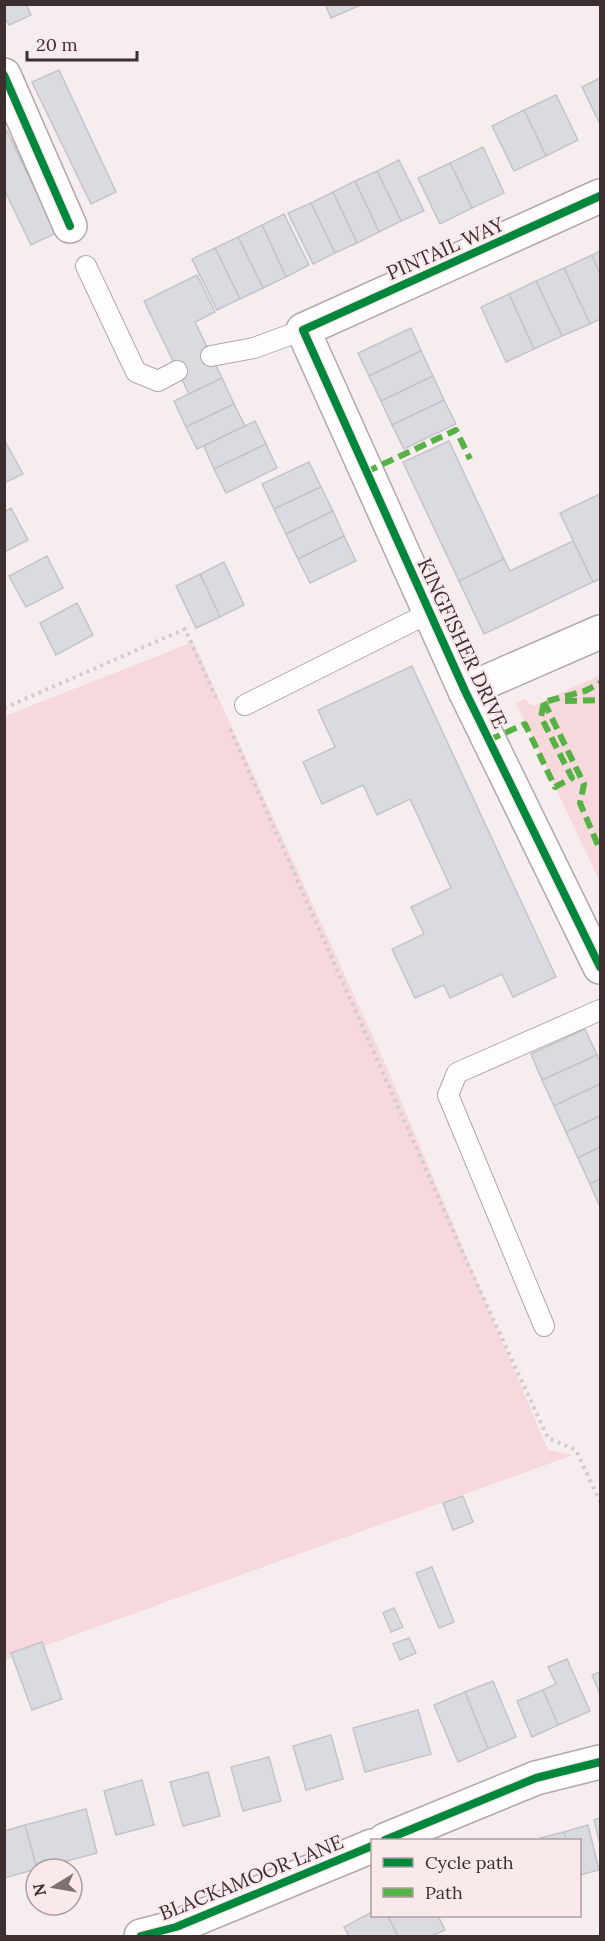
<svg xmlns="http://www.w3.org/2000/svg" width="605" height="1941" font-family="Lora,serif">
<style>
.green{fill:#f7d8dc}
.building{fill:#dadbe0;stroke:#c4c4ca;stroke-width:1.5}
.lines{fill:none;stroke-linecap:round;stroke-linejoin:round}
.lane-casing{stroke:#b3a8a9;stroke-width:22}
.street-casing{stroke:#b3a8a9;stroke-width:36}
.path{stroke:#d1cccd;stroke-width:4;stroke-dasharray:3 4.5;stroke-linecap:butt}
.lane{stroke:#fefcfc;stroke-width:20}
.street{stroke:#fefcfc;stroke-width:33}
.quiet{stroke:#57b246;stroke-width:6;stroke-dasharray:12 6;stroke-linecap:butt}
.cycleway-casing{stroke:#fae9eb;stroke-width:11}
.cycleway{stroke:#00873e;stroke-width:8}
.labels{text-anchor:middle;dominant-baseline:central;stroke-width:5;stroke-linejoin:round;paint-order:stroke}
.street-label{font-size:20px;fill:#3d2e30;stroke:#fae9eb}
</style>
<rect width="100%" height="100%" fill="#f6edee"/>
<g class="green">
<path d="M 193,642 L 384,1061 L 548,1450 L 573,1455 L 5,1660 L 5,716 Z"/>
<path d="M 600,675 L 600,882 L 516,703 L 524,699 L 533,706 Z"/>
</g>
<g class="building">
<path d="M 4,4 L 26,4 L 31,15 L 9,25 L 4,16 Z"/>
<path d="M 325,4 L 361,4 L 361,5 L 331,18 Z"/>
<path d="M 59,70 L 116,192 L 91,204 L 32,82 Z"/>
<path d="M 600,78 L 600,124 L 582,87 Z"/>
<path d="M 556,95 L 578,140 L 546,156 L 524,110 Z"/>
<path d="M 524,110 L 546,156 L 514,171 L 492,126 Z"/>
<path d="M 7,131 L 56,233 L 31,245 L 4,189 L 4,132 Z"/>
<path d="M 483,147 L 504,193 L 472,208 L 450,163 Z"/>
<path d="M 399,160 L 424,211 L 401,221 L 377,171 Z"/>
<path d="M 450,163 L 472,208 L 440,224 L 418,178 Z"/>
<path d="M 377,171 L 401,221 L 379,232 L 355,181 Z"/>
<path d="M 355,181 L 379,232 L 357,243 L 333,192 Z"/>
<path d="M 333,192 L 357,243 L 335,253 L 311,203 Z"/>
<path d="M 311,203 L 335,253 L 313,264 L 288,213 Z"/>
<path d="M 284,214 L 309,265 L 286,277 L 262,225 Z"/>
<path d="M 262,225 L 286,277 L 263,288 L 238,237 Z"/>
<path d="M 238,237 L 263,288 L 240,299 L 215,248 Z"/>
<path d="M 215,248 L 240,299 L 217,310 L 192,259 Z"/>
<path d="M 600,251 L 600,275 L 592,255 Z"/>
<path d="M 592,255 L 600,275 L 600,319 L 590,324 L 564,268 Z"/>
<path d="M 564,268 L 590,324 L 562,336 L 536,281 Z"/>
<path d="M 197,275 L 215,312 L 195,322 L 222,378 L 189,394 L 144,301 Z"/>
<path d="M 536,281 L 562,336 L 534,349 L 509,294 Z"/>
<path d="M 509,294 L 534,349 L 506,362 L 481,307 Z"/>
<path d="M 411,328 L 421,351 L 369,376 L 358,353 Z"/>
<path d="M 421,351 L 433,376 L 381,401 L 369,376 Z"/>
<path d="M 433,376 L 444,400 L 392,425 L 381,401 Z"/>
<path d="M 222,378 L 234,404 L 186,427 L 174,401 Z"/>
<path d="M 444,400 L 456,424 L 404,449 L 392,425 Z"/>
<path d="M 234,404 L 245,426 L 197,449 L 186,427 Z"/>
<path d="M 255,421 L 266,444 L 214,469 L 204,446 Z"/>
<path d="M 449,441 L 504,559 L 459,581 L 403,462 Z"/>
<path d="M 4,443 L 6,443 L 23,474 L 4,483 Z"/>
<path d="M 266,444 L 277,468 L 226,493 L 214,469 Z"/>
<path d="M 309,462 L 321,487 L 274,509 L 262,484 Z"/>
<path d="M 321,487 L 333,511 L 286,534 L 274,509 Z"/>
<path d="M 600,494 L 600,579 L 593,582 L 560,513 Z"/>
<path d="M 11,508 L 28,540 L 4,552 L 4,512 Z"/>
<path d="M 333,511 L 344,536 L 298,559 L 286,534 Z"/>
<path d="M 344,536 L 356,561 L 310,583 L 298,559 Z"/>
<path d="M 573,541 L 593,582 L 484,634 L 459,581 L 504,559 L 510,571 Z"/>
<path d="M 47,556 L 63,588 L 26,607 L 9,576 Z"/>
<path d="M 224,562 L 244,605 L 220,617 L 200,574 Z"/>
<path d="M 200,574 L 220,617 L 196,628 L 176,586 Z"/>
<path d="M 77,603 L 93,635 L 56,655 L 40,623 Z"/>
<path d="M 412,666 L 556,977 L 513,997 L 502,974 L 450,998 L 444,985 L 415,998 L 392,949 L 424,934 L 411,907 L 451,888 L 410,799 L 377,815 L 363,785 L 322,804 L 303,762 L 335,747 L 318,710 Z"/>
<path d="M 585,1029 L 597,1055 L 542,1080 L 531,1054 Z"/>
<path d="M 597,1055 L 600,1062 L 600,1084 L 554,1106 L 542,1080 Z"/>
<path d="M 600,1084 L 600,1116 L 566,1132 L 554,1106 Z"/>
<path d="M 600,1116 L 600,1147 L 578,1158 L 566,1132 Z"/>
<path d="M 600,1147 L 600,1179 L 590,1184 L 578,1158 Z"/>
<path d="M 600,1179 L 600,1207 L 590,1184 Z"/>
<path d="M 463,1496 L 473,1522 L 453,1530 L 443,1503 Z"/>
<path d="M 432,1567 L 454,1622 L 439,1628 L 416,1573 Z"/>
<path d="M 394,1608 L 403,1627 L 391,1632 L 383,1613 Z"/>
<path d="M 409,1638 L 416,1653 L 400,1660 L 393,1644 Z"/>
<path d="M 42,1642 L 62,1699 L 32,1710 L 11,1653 Z"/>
<path d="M 567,1659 L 590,1711 L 558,1725 L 543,1690 L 556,1684 L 548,1667 Z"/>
<path d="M 600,1672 L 600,1694 L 592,1675 Z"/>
<path d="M 493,1681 L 516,1737 L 488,1749 L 465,1692 Z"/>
<path d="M 543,1690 L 558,1725 L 532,1737 L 517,1701 Z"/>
<path d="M 465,1692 L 488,1749 L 458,1762 L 434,1705 Z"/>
<path d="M 418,1710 L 431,1754 L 365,1772 L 353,1728 Z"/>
<path d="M 331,1735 L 343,1779 L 306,1790 L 293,1746 Z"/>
<path d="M 269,1757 L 281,1801 L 243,1811 L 231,1767 Z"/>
<path d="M 208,1772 L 220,1816 L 183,1826 L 170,1782 Z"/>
<path d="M 142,1780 L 154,1825 L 116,1835 L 104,1791 Z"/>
<path d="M 86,1809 L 97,1853 L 37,1869 L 25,1825 Z"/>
<path d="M 600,1818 L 600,1844 L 594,1820 Z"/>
<path d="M 25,1825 L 37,1869 L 4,1878 L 4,1831 Z"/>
<path d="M 588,1825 L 599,1870 L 580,1875 L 580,1840 L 566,1840 L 564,1832 Z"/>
<path d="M 564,1832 L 566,1840 L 541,1840 L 540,1838 Z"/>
<path d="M 372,1912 L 372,1916 L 388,1916 L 398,1936 L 349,1936 L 344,1927 Z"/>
<path d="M 388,1916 L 438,1916 L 445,1930 L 432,1936 L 398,1936 Z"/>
</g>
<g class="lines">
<g class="lane-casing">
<g id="lane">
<path d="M 86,266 L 136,372 L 158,381 L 177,371"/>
<path d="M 211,356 L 254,348 L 303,330"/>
<path d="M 245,705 L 429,613"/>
<path d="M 544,1326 L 448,1095 L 457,1073 L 600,1010"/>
</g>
</g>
<g class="street-casing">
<g id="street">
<path d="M 4,75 L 70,226"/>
<path d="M 600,196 L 303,330 L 465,691 L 600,967"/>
<path d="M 465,691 L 600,632"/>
<path d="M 385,1840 L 536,1778 L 600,1762"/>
<path d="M 141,1936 L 176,1927 L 372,1846"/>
</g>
</g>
<g class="path">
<path d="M 4,708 L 185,629 L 217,700"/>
<path d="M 230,729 L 471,1271 L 548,1438 L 576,1450 L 600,1502"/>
</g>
<use href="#lane" class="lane"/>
<use href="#street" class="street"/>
<g class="quiet">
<path d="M 366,472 L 456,430 L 470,459"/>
<path d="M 565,701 L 600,700"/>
<path d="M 544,702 L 584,784 L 580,803 L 600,850"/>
<path d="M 489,740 L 525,724 L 555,787 L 572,778 L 541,717 L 544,702 L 585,691 L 600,683"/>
</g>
<g class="cycleway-casing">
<g id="cycleway">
<path d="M 4,75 L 70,226"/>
<path d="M 600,196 L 303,330 L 465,691 L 600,967"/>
<path d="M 385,1840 L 536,1778 L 600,1762"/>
<path d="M 141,1936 L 176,1927 L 372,1846"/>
</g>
</g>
<use href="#cycleway" class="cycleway"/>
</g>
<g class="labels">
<g class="street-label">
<text transform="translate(445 248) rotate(-24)">PINTAIL WAY</text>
<text transform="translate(463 643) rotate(65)">KINGFISHER DRIVE</text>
<text transform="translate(251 1877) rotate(-22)">BLACKAMOOR LANE</text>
</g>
</g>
<rect width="605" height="1941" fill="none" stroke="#3d2e30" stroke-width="12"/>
<rect x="371" y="1839" width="210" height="78" fill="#fae9eb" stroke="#ae9ea0" stroke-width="1.5"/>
<rect x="383" y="1858" width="30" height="9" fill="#00873e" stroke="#ae9ea0" stroke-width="1.5"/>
<text x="425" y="1869" font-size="18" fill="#3d2e30">Cycle path</text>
<rect x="383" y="1888" width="30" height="9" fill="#57b246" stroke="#ae9ea0" stroke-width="1.5"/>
<text x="425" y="1899" font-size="18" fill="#3d2e30">Path</text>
<g transform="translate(54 1887) rotate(259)"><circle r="28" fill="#fae9eb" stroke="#ae9ea0" stroke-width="1.5"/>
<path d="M0-4.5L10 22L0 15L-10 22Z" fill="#7e7172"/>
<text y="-9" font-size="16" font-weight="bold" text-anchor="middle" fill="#3d2e30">N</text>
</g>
<path d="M27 51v9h110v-9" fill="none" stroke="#3d2e30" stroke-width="3"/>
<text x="36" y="51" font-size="18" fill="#3d2e30" stroke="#fae9eb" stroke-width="4.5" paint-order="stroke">20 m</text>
</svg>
